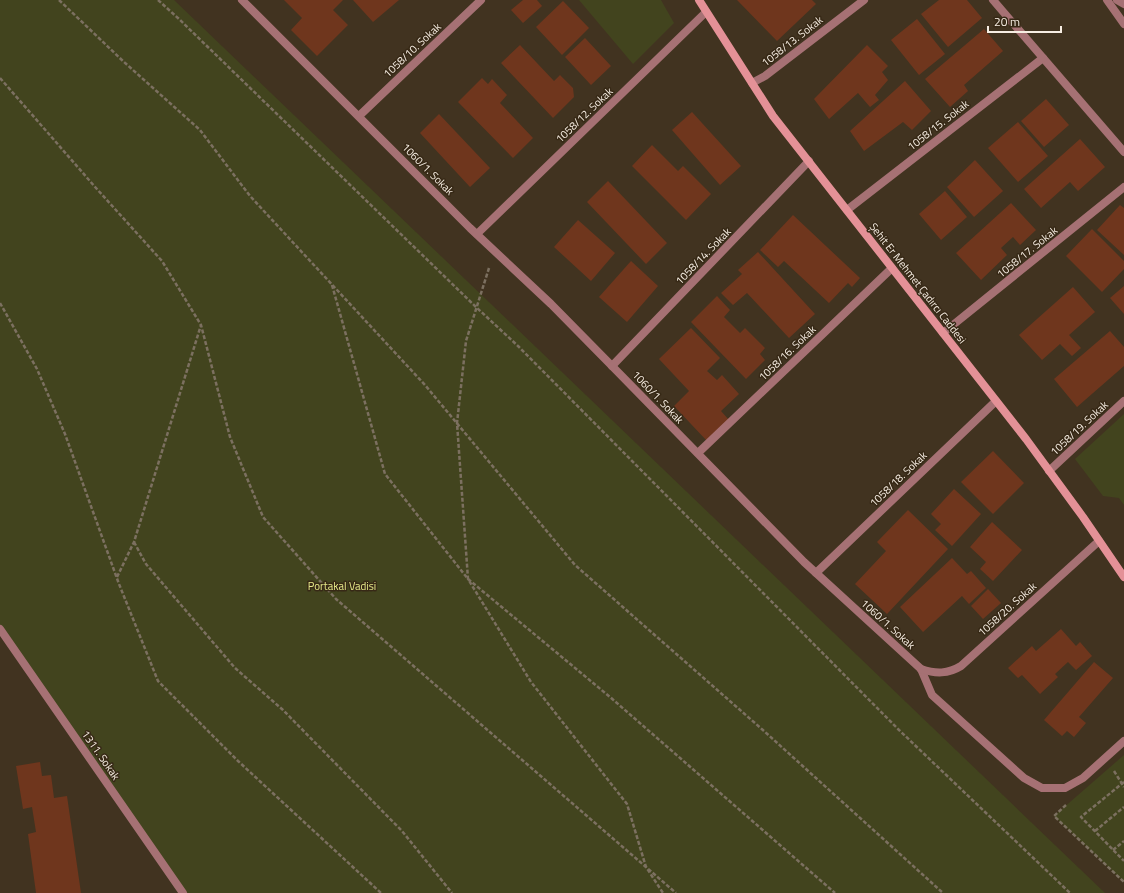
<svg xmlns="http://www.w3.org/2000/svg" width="1124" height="893" font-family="'Titillium Web',sans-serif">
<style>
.green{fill:#42441e}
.building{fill:#6f361d}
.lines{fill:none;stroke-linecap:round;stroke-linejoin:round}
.path{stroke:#7c7060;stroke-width:2.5;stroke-dasharray:4 2;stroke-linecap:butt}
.service{stroke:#a67174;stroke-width:8}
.minor{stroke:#a67174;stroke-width:8}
.secondary{stroke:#e49197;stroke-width:8}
.labels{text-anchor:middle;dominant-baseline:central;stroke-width:3;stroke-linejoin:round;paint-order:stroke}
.street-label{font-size:11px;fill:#f7eee3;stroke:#372916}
.park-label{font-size:11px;fill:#e7ea8a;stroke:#372916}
</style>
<rect width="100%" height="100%" fill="#413320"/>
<g class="green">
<path d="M 0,0 L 174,0 L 1105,893 L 178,893 L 0,627 Z"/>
<path d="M 579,0 L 661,0 L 674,23 L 633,64 Z"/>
<path d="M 1124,414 L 1124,505 L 1119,498 L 1103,496 L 1075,459 Z"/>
<path d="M 1124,755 L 1124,882 L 1054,816 Z"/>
</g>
<g class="building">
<path d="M 284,0 L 343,0 L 333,10 L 348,25 L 317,56 L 291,30 L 302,18 Z"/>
<path d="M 353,0 L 399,0 L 373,22 Z"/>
<path d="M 523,0 L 537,0 L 542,6 L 523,23 L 511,10 Z"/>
<path d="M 737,0 L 812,0 L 816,4 L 777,41 Z"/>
<path d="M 939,0 L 967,0 L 982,18 L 948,47 L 921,14 Z"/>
<path d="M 563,1 L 589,28 L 562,55 L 536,27 Z"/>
<path d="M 917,19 L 945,54 L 919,75 L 891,40 Z"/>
<path d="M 984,29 L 1003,51 L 964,85 L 968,91 L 950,107 L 925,79 Z"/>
<path d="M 585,38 L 611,66 L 591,85 L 565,57 Z"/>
<path d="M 520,45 L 554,81 L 560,75 L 573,88 L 574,97 L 553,118 L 501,63 Z"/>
<path d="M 867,45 L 888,66 L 882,72 L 888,80 L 875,95 L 879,100 L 870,107 L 858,93 L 829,119 L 814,99 Z"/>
<path d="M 482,78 L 488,84 L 492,79 L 507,95 L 500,103 L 533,138 L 513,158 L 458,102 Z"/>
<path d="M 905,81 L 931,111 L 912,130 L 903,122 L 864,151 L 850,131 Z"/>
<path d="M 1046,99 L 1069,125 L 1044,147 L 1021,121 Z"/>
<path d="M 692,112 L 741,166 L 720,185 L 672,130 Z"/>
<path d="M 439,114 L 490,168 L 470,187 L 420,133 Z"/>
<path d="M 1018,122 L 1048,156 L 1018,182 L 988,148 Z"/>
<path d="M 1080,139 L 1105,167 L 1078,191 L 1070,182 L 1041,208 L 1024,189 Z"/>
<path d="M 652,145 L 678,171 L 683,166 L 711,194 L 686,220 L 632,166 Z"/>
<path d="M 975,160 L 1003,191 L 974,217 L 947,187 Z"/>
<path d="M 608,181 L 667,243 L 646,264 L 587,202 Z"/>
<path d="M 945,191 L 967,217 L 941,240 L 919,214 Z"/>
<path d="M 1011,203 L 1036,230 L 1020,245 L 1013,237 L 1001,248 L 1007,255 L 981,280 L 956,253 Z"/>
<path d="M 1120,205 L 1124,208 L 1124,255 L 1097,230 Z"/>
<path d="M 793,215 L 860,278 L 852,287 L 848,283 L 829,303 L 784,261 L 778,267 L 760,250 Z"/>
<path d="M 578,220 L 615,253 L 591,281 L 554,247 Z"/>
<path d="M 1092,229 L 1124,261 L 1124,269 L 1102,292 L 1066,256 Z"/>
<path d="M 758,252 L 815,314 L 789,338 L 747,293 L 733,305 L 721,293 L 742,274 L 738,270 Z"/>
<path d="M 631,261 L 658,286 L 627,322 L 599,297 Z"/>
<path d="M 1124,286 L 1124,314 L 1110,298 Z"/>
<path d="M 1073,287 L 1095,312 L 1069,335 L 1081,348 L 1072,356 L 1060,344 L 1042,360 L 1019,335 Z"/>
<path d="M 717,296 L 730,310 L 724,317 L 740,333 L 745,328 L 765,348 L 760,354 L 765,360 L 746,379 L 691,322 Z"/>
<path d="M 691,328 L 720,358 L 707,371 L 717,380 L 722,375 L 739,394 L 721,411 L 729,420 L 707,441 L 674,406 L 689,391 L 659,359 Z"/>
<path d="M 1110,331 L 1124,347 L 1124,366 L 1077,407 L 1054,379 Z"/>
<path d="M 993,451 L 1024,483 L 993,514 L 961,482 Z"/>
<path d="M 954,489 L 981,514 L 952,546 L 935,530 L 941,524 L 931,514 Z"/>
<path d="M 908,510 L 948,549 L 887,614 L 855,584 L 886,551 L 877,542 Z"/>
<path d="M 992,522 L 1022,550 L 993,581 L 980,569 L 986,562 L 970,547 Z"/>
<path d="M 952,558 L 967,574 L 971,571 L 986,588 L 969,604 L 962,596 L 923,632 L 900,607 Z"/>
<path d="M 988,589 L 1001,603 L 983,619 L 971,606 Z"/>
<path d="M 1061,629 L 1076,646 L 1080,642 L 1092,656 L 1076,670 L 1068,662 L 1055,674 L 1058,677 L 1040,694 L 1022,675 L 1018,678 L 1008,668 L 1032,646 L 1036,651 Z"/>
<path d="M 1094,662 L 1113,678 L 1079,717 L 1086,723 L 1074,737 L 1067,731 L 1062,736 L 1044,720 Z"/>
<path d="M 40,762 L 42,776 L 51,775 L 54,798 L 67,796 L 81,893 L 36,893 L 28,834 L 36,832 L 32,807 L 23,809 L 16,766 Z"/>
</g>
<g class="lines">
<g class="path">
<path d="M 59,0 L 124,62 L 200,130 L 250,196 L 425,385 L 575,565 L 764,731 L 943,893"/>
<path d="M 158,0 L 179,19 L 476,307 L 518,346 L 899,730 L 1070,893"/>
<path d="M 0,78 L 96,188 L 162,261 L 201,325 L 230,437 L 263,517 L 336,599 L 676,893"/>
<path d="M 489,268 L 466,341 L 457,423 L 468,579 L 531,682 L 627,804 L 646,867 L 663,893"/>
<path d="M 332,285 L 385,474 L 468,579 L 610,697 L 835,893"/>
<path d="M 0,303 L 37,369 L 65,434 L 119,584 L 158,681 L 238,761 L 381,893"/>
<path d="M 134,542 L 146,564 L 235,668 L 283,710 L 402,831 L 452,893"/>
<path d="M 117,577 L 134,542 L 201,325"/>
<path d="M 1114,771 L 1124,787"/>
<path d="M 1124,782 L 1081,817 L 1124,861"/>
<path d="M 1066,805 L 1054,816 L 1124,882"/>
<path d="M 1095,831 L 1124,807"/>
<path d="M 1113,850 L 1124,841"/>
</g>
<g class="service">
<path d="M 1107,0 L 1124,24"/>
<path d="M 1117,0 L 1124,4"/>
</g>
<g class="minor">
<path d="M 242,0 L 470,228 L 551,304 L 612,366 L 804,562 L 921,669 L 932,695 L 1024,778 L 1042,788 L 1065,788 L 1083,778 L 1124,741"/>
<path d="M 993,0 L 1124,152"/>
<path d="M 752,83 L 765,76 L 864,0"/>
<path d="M 359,116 L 481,0"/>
<path d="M 847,210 L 1043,58"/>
<path d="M 477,234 L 706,12"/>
<path d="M 943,333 L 1124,187"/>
<path d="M 612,366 L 809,161"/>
<path d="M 698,453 L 892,268"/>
<path d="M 1049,471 L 1124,401"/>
<path d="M 816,573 L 996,401"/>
<path d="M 0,629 L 183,893"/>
<path d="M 921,669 C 936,674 948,674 961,666 L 1099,541"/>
</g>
<path class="secondary" d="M 699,0 L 773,116 L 1026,439 L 1083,517 L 1124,577"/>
</g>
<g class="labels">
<g class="street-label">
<text transform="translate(792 41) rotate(-38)">1058/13. Sokak</text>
<text transform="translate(412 50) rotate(-43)">1058/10. Sokak</text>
<text transform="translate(584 115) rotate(-44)">1058/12. Sokak</text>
<text transform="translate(938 125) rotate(-38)">1058/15. Sokak</text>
<text transform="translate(428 169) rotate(45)">1060/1. Sokak</text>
<text transform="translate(1027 252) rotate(-39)">1058/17. Sokak</text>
<text transform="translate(703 256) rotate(-46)">1058/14. Sokak</text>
<text transform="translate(918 283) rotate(52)">Şehit Er Mehmet Çadırcı Caddesi</text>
<text transform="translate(787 353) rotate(-44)">1058/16. Sokak</text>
<text transform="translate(658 397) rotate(46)">1060/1. Sokak</text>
<text transform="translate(1079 428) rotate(-43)">1058/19. Sokak</text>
<text transform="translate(898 479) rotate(-44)">1058/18. Sokak</text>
<text transform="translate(1007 609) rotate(-42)">1058/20. Sokak</text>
<text transform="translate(888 624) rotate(42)">1060/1. Sokak</text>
<text transform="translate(101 755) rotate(55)">1311. Sokak</text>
</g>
<g class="park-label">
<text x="342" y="586">Portakal Vadisi</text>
</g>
</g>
<path d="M988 26v6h73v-6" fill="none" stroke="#f7eee3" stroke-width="2"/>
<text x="994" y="26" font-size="12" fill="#f7eee3" stroke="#372916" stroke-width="3" paint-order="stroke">20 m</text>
</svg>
